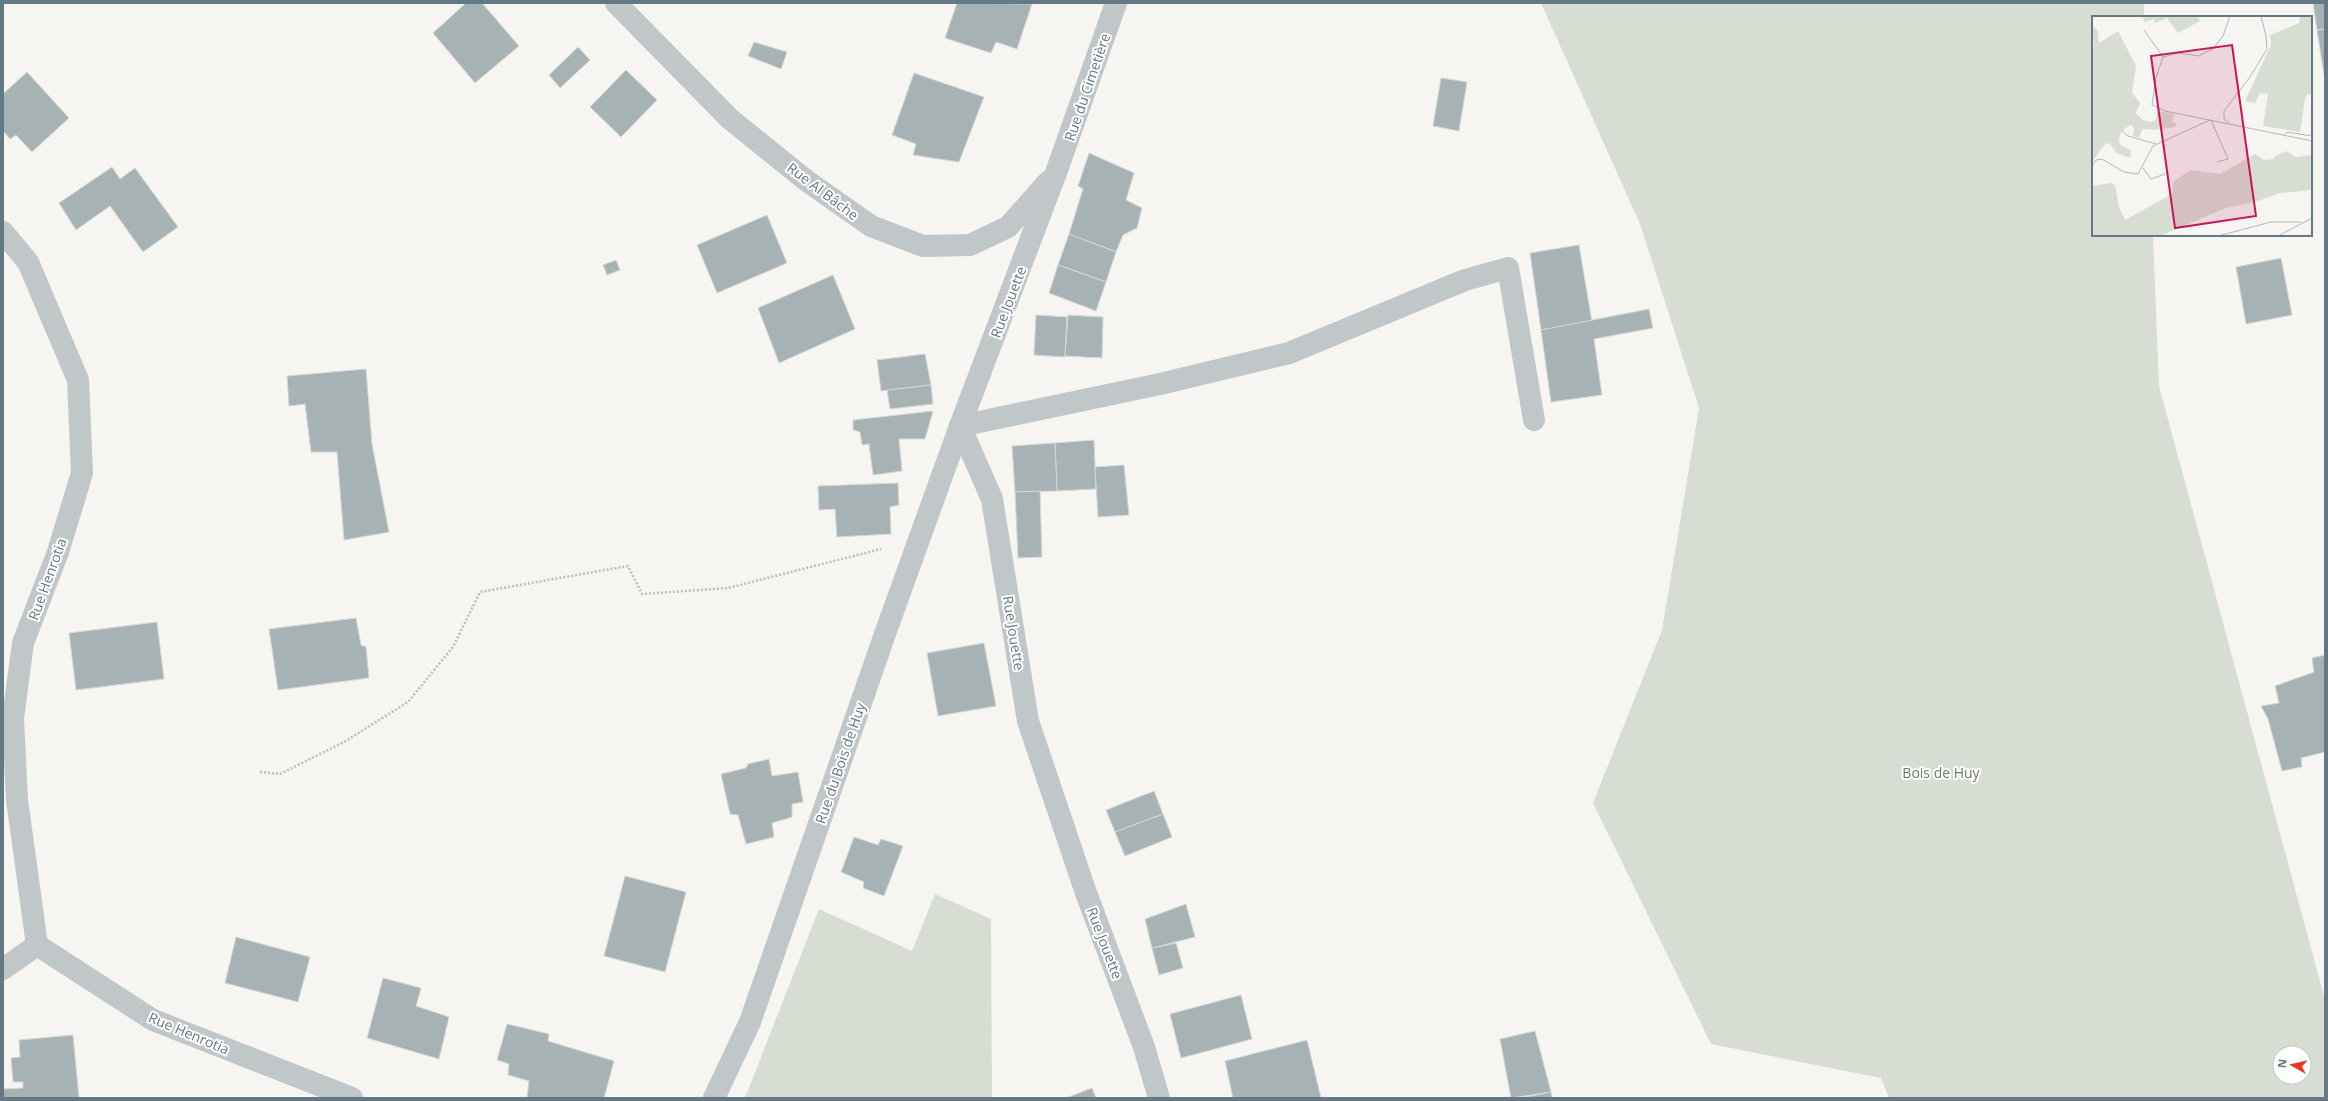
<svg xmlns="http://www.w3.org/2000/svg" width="2328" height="1101" font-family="'Open Sans',sans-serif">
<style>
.green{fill:#d8ddd3;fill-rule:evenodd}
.building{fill:#a7b2b5;stroke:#d7d7d5}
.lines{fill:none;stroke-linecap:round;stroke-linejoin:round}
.path{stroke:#bbbebf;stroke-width:2.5;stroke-dasharray:2 2;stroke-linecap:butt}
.service{stroke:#c1c6c8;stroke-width:22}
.minor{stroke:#c1c6c8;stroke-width:22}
.labels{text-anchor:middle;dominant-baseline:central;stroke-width:4;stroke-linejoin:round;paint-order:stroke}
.street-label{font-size:14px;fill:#647983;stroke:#fff}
.park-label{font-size:14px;fill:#6b7a63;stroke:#fff}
.inset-road{fill:none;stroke:#afb8bc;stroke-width:1}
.view{fill:#c2185b;fill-opacity:0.15;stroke:#c2185b;stroke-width:2}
.inset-edge{fill:none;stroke:#647983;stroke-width:2}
</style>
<rect width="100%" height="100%" fill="#f6f5f2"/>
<g class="green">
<path d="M 1541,3 L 2144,3 L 2144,17 L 2093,17 L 2093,235 L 2153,235 L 2159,386 L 2325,1000 L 2325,1098 L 1889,1098 L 1881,1078 L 1711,1044 L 1593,803 L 1662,630 L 1699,408 L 1640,224 ZM 2280,1053 L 2304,1053 L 2304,1077 L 2280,1077 Z"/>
<path d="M 935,894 L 991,919 L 992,1098 L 745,1098 L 819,909 L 912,951 Z"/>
</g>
<g class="building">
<path d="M 466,3 L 482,3 L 519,46 L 475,83 L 433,33 Z"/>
<path d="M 957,3 L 1032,4 L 1017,49 L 996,42 L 991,53 L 945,38 Z"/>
<path d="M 2313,3 L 2325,3 L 2325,29 L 2317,30 Z"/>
<path d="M 2325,29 L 2325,75 L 2324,75 L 2317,30 Z"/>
<path d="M 754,42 L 787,52 L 781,69 L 748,56 Z"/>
<path d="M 578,47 L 590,60 L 560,88 L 549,75 Z"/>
<path d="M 626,70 L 657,100 L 621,137 L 590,107 Z"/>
<path d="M 27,72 L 69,118 L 32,152 L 16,135 L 10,139 L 3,131 L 3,94 Z"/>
<path d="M 914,73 L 984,97 L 959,162 L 913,155 L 916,144 L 892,135 Z"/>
<path d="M 1441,78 L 1467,82 L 1459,131 L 1433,126 Z"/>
<path d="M 1089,153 L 1134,173 L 1126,200 L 1142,208 L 1137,228 L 1123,235 L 1116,252 L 1069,234 L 1083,189 L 1078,186 Z"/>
<path d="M 112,167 L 120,179 L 135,168 L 178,227 L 143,252 L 110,206 L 76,230 L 59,203 Z"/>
<path d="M 767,215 L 787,263 L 717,293 L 697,245 Z"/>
<path d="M 1069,234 L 1116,252 L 1106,282 L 1058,265 Z"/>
<path d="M 1579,245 L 1592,322 L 1541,330 L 1530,253 Z"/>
<path d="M 2281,258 L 2292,315 L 2246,324 L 2236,267 Z"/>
<path d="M 616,260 L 620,270 L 607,275 L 603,265 Z"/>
<path d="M 1058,265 L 1106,282 L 1096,311 L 1049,293 Z"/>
<path d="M 833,275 L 855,329 L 779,363 L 758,308 Z"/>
<path d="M 1649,309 L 1653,328 L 1594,339 L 1602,395 L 1551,402 L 1541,330 Z"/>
<path d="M 1036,315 L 1067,317 L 1065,357 L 1034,355 Z"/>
<path d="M 1068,315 L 1103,317 L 1102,358 L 1065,356 Z"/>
<path d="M 925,354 L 931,385 L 881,391 L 877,360 Z"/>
<path d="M 366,369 L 372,444 L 389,532 L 344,540 L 337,452 L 311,452 L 305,404 L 289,406 L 287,376 Z"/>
<path d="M 931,385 L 933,404 L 890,409 L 887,390 Z"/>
<path d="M 933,411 L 925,439 L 899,439 L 902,471 L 873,475 L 869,444 L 862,445 L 860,432 L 853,430 L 853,420 Z"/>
<path d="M 1094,440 L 1096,489 L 1057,491 L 1055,443 Z"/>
<path d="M 1055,443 L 1057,491 L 1015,492 L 1012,446 Z"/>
<path d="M 1124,465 L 1129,515 L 1098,517 L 1095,467 Z"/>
<path d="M 898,483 L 899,505 L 890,507 L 891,534 L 837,537 L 835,509 L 819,510 L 818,486 Z"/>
<path d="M 1040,491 L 1042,557 L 1018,558 L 1015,492 Z"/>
<path d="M 356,618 L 361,645 L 366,647 L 369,678 L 278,690 L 269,629 Z"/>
<path d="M 157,622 L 164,679 L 76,690 L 69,633 Z"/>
<path d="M 984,643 L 996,706 L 938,716 L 927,653 Z"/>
<path d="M 2325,655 L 2325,752 L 2301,758 L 2302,767 L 2282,771 L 2268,719 L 2261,706 L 2279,703 L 2275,686 L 2314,672 L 2312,658 Z"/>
<path d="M 769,759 L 772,776 L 798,772 L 803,802 L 792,804 L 792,817 L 772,823 L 774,837 L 746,844 L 738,815 L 730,814 L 721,774 L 746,768 L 748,764 Z"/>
<path d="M 1154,791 L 1163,814 L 1115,832 L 1106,810 Z"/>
<path d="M 1163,814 L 1172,837 L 1125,856 L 1115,832 Z"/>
<path d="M 854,837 L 878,845 L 881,839 L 903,846 L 884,896 L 863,888 L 864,882 L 841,872 Z"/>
<path d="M 625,876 L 686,892 L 665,972 L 604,956 Z"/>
<path d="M 1186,904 L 1195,937 L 1152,948 L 1145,919 Z"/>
<path d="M 236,937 L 310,957 L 298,1002 L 225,983 Z"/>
<path d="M 1176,943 L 1183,968 L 1159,975 L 1152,948 Z"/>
<path d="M 383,978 L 421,988 L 416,1006 L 449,1017 L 439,1059 L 367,1038 Z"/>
<path d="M 1241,995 L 1252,1039 L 1181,1058 L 1170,1014 Z"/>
<path d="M 507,1024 L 549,1034 L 548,1041 L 614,1061 L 604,1098 L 527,1098 L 529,1081 L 508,1075 L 509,1064 L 497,1060 Z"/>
<path d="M 1535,1031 L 1551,1092 L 1511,1098 L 1500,1039 Z"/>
<path d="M 73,1035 L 79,1098 L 3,1098 L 3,1089 L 23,1088 L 23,1082 L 13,1082 L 11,1058 L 20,1057 L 19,1040 Z"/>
<path d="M 1307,1040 L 1321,1098 L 1233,1098 L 1225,1061 Z"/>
<path d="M 1092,1088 L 1096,1098 L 1066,1098 Z"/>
<path d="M 1551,1092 L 1552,1098 L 1521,1098 Z"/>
</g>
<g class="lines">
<path class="path" d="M 260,772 L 280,774 L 344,742 L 408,702 L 453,647 L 480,592 L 628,566 L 642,594 L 728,588 L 881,549"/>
<path class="service" d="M 960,426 L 1160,384 L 1289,353 L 1465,280 L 1508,268 L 1534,420"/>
<g class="minor">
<path d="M 616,3 L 730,119 L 807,181 L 871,226 L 923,246 L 970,245 L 1008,227 L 1048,182"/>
<path d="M 3,232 L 28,262 L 78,380 L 82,473 L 58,552 L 23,643 L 13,718 L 17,800 L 37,945 L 153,1020 L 352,1098"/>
<path d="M 960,426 L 992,499 L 1028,721 L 1086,893 L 1144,1047 L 1159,1098"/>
<path d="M 3,969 L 37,945"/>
<path d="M 714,1098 L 750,1022 L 886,631 L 960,426 L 1057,170 L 1116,3"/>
</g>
</g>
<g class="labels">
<g class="street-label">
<text transform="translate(1087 87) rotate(-71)">Rue du Cimetière</text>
<text transform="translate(823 191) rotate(37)">Rue Al Bâche</text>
<text transform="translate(1008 302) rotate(-69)">Rue Jouette</text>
<text transform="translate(47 579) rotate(-70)">Rue Henrotia</text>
<text transform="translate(1014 633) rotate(81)">Rue Jouette</text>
<text transform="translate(840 763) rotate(-71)">Rue du Bois de Huy</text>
<text transform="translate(1105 943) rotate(69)">Rue Jouette</text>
<text transform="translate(189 1033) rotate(23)">Rue Henrotia</text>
</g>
<g class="park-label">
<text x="1941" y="772">Bois de Huy</text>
</g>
</g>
<g transform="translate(2092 16)">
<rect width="220" height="220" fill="#f6f5f2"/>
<path d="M 50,0 L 105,0 L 108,5 L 86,17 L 75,2 L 63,7 L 62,3 L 53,6 ZM 208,0 L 220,0 L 220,78 L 215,79 L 213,84 L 208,116 L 171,110 L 176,78 L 168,77 L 163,87 L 153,85 L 179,29 L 178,19 L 207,7 ZM 0,9 L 6,15 L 7,27 L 26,15 L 44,50 L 40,77 L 48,87 L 44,97 L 51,104 L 59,106 L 63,105 L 66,95 L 82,98 L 80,106 L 84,107 L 83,111 L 62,114 L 50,113 L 47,122 L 41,120 L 42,114 L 40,109 L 35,111 L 28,118 L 27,125 L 29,130 L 39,134 L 38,142 L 25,137 L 18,128 L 14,127 L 0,146 L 0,36 L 2,30 ZM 194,135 L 204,141 L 220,139 L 220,174 L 188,177 L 163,186 L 134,192 L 68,220 L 0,220 L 0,170 L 19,167 L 23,169 L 27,191 L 33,204 L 80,178 L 81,166 L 98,154 L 128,158 L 163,138 L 172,144 L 181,143 L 183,140 Z" fill="#d8ddd3"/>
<path class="inset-road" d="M 138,0 L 131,20 L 121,33 L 106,40 L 87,37 L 71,41 L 64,62 L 60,89 L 73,95 L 220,125M 52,14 L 71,41M 119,104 L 136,143 L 125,146M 137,107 L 132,103 L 132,95 L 158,61 L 175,33 L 174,20 L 169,0M 30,115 L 36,120 L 64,128M 192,119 L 195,116 L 220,120M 0,150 L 4,144 L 10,143 L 32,156 L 46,158 L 61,130 L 118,104M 51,152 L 59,163 L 73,158M 126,220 L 179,206 L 209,206M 186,220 L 220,202"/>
<path class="view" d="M 140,29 L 164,200 L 83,212 L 59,40 Z"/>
<rect width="220" height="220" class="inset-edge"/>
</g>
<rect width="2328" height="1101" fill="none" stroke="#647983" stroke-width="8"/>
<g transform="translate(2292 1065) rotate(278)"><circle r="19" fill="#ffffff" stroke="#c1c9cd"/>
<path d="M0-3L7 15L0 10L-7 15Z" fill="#e43a24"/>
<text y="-6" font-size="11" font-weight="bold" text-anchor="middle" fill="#647983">N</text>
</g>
</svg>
